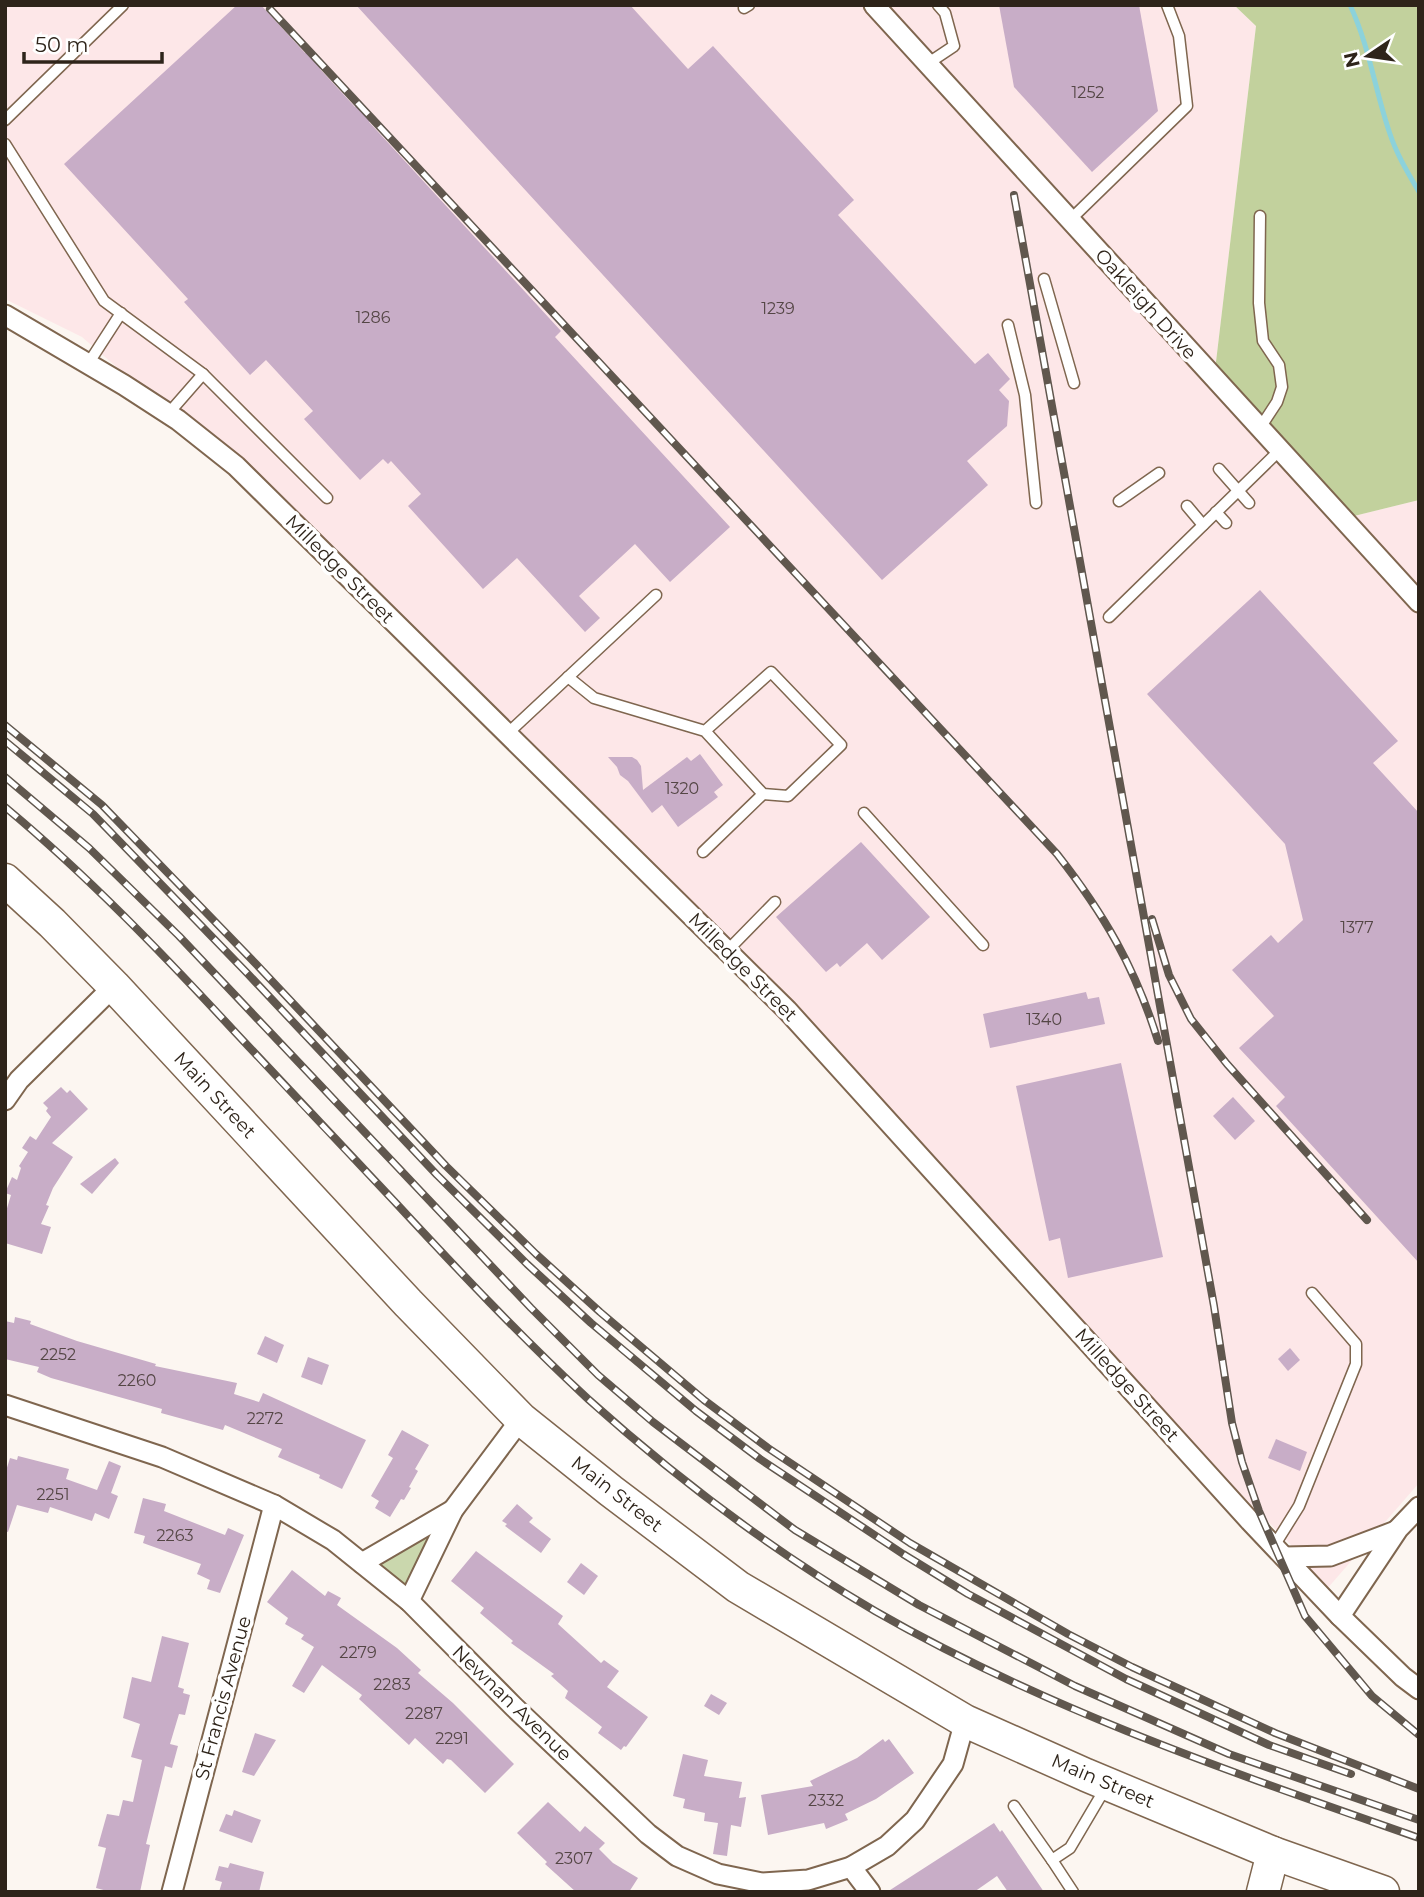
<svg xmlns="http://www.w3.org/2000/svg" width="1424" height="1897" font-family="Montserrat,sans-serif">
<style>
.industrial{fill:#fde7e8}
.green{fill:#cad7ad}
.forest{fill:#c2d19d}
.lines{fill:none;stroke-linecap:round;stroke-linejoin:round}
.stream{stroke:#8cd2db;stroke-width:5}
.building{fill:#c8adc7}
.service-casing{stroke:#7f664f;stroke-width:13}
.minor-casing{stroke:#7f664f;stroke-width:23}
.primary-casing{stroke:#7f664f;stroke-width:35}
.service{stroke:#fff;stroke-width:10}
.minor{stroke:#fff;stroke-width:19}
.primary{stroke:#fff;stroke-width:32}
.rail-casing{stroke:#60574e;stroke-width:8}
.rail{stroke:#fff;stroke-width:5;stroke-dasharray:16;stroke-linecap:butt}
.labels{text-anchor:middle;dominant-baseline:central;stroke-width:7;stroke-linejoin:round;paint-order:stroke}
.number-label{font-size:16px;fill:#544645}
.street-label{font-size:19px;fill:#2e241a;stroke:#fff}
</style>
<rect width="100%" height="100%" fill="#fcf6f1"/>
<path class="industrial" d="M 5,5 L 1234,5 L 1256,26 L 1213,387 L 1350,517 L 1419,500 L 1419,1483 L 1313,1605 L 1291,1545 L 1012,1261 L 659,895 L 256,488 L 82,337 L 5,299 Z"/>
<path class="green" d="M 443,1516 L 403,1597 L 367,1567 Z"/>
<path class="forest" d="M 1234,5 L 1419,5 L 1419,500 L 1350,517 L 1213,387 L 1256,26 Z"/>
<g class="lines">
<path class="stream" d="M 1350,5 C 1370,48 1375,91 1390,134 C 1397,155 1408,173 1419,192"/>
</g>
<g class="building">
<path d="M 237,5 L 261,5 L 305,53 L 310,49 L 324,65 L 320,69 L 355,107 L 359,102 L 374,118 L 369,122 L 561,331 L 555,337 L 730,527 L 670,582 L 635,544 L 579,596 L 600,618 L 585,632 L 517,558 L 483,589 L 408,506 L 421,494 L 391,461 L 388,464 L 383,459 L 360,480 L 304,419 L 313,411 L 266,360 L 250,375 L 184,302 L 188,299 L 64,164 Z"/>
<path d="M 356,5 L 630,5 L 688,69 L 713,46 L 854,200 L 838,215 L 975,364 L 988,353 L 1010,379 L 999,390 L 1009,401 L 1007,426 L 967,461 L 988,485 L 882,580 Z"/>
<path d="M 999,5 L 1139,5 L 1158,111 L 1092,172 L 1014,87 Z"/>
<path d="M 1260,590 L 1398,741 L 1373,763 L 1419,813 L 1419,1263 L 1276,1106 L 1285,1097 L 1239,1048 L 1274,1016 L 1232,970 L 1271,935 L 1278,943 L 1303,920 L 1285,844 L 1147,694 Z"/>
<path d="M 700,754 L 723,785 L 714,792 L 718,797 L 678,827 L 662,805 L 652,813 L 628,781 L 620,775 L 617,767 L 608,757 L 632,757 L 637,760 L 641,766 L 643,790 L 687,757 L 691,761 Z"/>
<path d="M 861,842 L 930,917 L 882,960 L 867,943 L 840,967 L 837,963 L 826,972 L 776,917 Z"/>
<path d="M 1086,992 L 1088,999 L 1099,997 L 1105,1024 L 990,1048 L 983,1014 Z"/>
<path d="M 1121,1063 L 1163,1257 L 1068,1278 L 1060,1238 L 1049,1241 L 1016,1086 Z"/>
<path d="M 61,1087 L 67,1093 L 70,1090 L 88,1109 L 52,1143 L 73,1157 L 53,1188 L 46,1205 L 49,1206 L 41,1224 L 51,1227 L 42,1254 L 5,1243 L 5,1215 L 11,1195 L 5,1193 L 12,1177 L 17,1180 L 21,1168 L 19,1166 L 28,1152 L 22,1148 L 30,1136 L 36,1140 L 51,1117 L 46,1111 L 48,1108 L 43,1103 Z"/>
<path d="M 1233,1097 L 1255,1121 L 1235,1140 L 1213,1116 Z"/>
<path d="M 115,1158 L 119,1163 L 92,1194 L 80,1184 Z"/>
<path d="M 15,1317 L 31,1321 L 30,1324 L 77,1341 L 156,1364 L 155,1366 L 237,1383 L 234,1394 L 259,1402 L 263,1393 L 366,1440 L 342,1489 L 319,1478 L 320,1475 L 278,1457 L 282,1449 L 225,1425 L 223,1430 L 161,1413 L 162,1409 L 51,1378 L 37,1372 L 39,1367 L 5,1359 L 5,1321 L 14,1323 Z"/>
<path d="M 265,1336 L 284,1345 L 277,1363 L 257,1354 Z"/>
<path d="M 1290,1348 L 1300,1360 L 1288,1371 L 1278,1359 Z"/>
<path d="M 308,1357 L 329,1365 L 322,1385 L 301,1377 Z"/>
<path d="M 402,1430 L 429,1445 L 415,1469 L 418,1471 L 409,1487 L 411,1488 L 404,1500 L 401,1499 L 390,1517 L 375,1508 L 379,1501 L 371,1496 L 393,1458 L 388,1455 Z"/>
<path d="M 1276,1439 L 1307,1452 L 1300,1471 L 1268,1458 Z"/>
<path d="M 18,1456 L 69,1469 L 66,1479 L 97,1490 L 109,1461 L 121,1466 L 111,1493 L 118,1496 L 109,1519 L 95,1513 L 92,1521 L 50,1507 L 48,1513 L 17,1505 L 8,1532 L 5,1531 L 5,1474 L 10,1458 L 17,1460 Z"/>
<path d="M 143,1498 L 166,1504 L 164,1511 L 225,1535 L 228,1528 L 244,1535 L 220,1593 L 207,1589 L 210,1580 L 197,1574 L 201,1564 L 143,1543 L 145,1536 L 134,1533 Z"/>
<path d="M 517,1504 L 533,1518 L 529,1522 L 551,1539 L 541,1553 L 505,1526 L 507,1524 L 502,1521 Z"/>
<path d="M 476,1551 L 563,1616 L 558,1624 L 601,1663 L 604,1660 L 619,1671 L 607,1687 L 648,1717 L 626,1747 L 624,1746 L 621,1750 L 598,1733 L 602,1727 L 565,1698 L 568,1691 L 551,1676 L 554,1674 L 511,1643 L 513,1641 L 480,1613 L 484,1608 L 451,1581 Z"/>
<path d="M 581,1563 L 598,1576 L 584,1595 L 567,1582 Z"/>
<path d="M 292,1570 L 325,1596 L 328,1591 L 341,1598 L 337,1605 L 397,1648 L 421,1670 L 418,1673 L 453,1703 L 514,1764 L 485,1793 L 451,1760 L 447,1759 L 443,1764 L 415,1738 L 409,1745 L 359,1699 L 362,1695 L 322,1665 L 304,1693 L 292,1686 L 314,1647 L 301,1639 L 304,1635 L 285,1624 L 288,1618 L 267,1602 Z"/>
<path d="M 162,1636 L 189,1643 L 178,1687 L 184,1689 L 183,1693 L 190,1695 L 185,1715 L 179,1714 L 170,1744 L 178,1746 L 172,1768 L 165,1766 L 146,1844 L 150,1845 L 140,1892 L 111,1892 L 96,1888 L 106,1848 L 98,1846 L 107,1814 L 119,1816 L 123,1800 L 133,1802 L 142,1760 L 131,1757 L 140,1724 L 123,1718 L 132,1677 L 151,1682 Z"/>
<path d="M 711,1694 L 727,1703 L 719,1715 L 704,1706 Z"/>
<path d="M 255,1733 L 276,1740 L 254,1776 L 242,1772 Z"/>
<path d="M 883,1739 L 885,1742 L 889,1739 L 914,1773 L 876,1799 L 845,1814 L 848,1820 L 826,1829 L 824,1823 L 768,1835 L 761,1795 L 813,1786 L 810,1781 L 857,1758 Z"/>
<path d="M 683,1754 L 708,1760 L 704,1776 L 742,1782 L 739,1798 L 746,1797 L 741,1827 L 731,1825 L 727,1856 L 713,1854 L 718,1823 L 704,1821 L 705,1813 L 683,1808 L 685,1799 L 673,1796 Z"/>
<path d="M 548,1802 L 580,1832 L 585,1826 L 605,1843 L 599,1849 L 613,1863 L 638,1878 L 629,1892 L 576,1892 L 545,1864 L 547,1862 L 517,1833 Z"/>
<path d="M 234,1810 L 261,1820 L 252,1843 L 219,1831 L 226,1814 L 232,1816 Z"/>
<path d="M 994,1823 L 1000,1832 L 1002,1830 L 1044,1892 L 1008,1892 L 997,1876 L 974,1892 L 887,1892 Z"/>
<path d="M 230,1863 L 264,1872 L 259,1892 L 219,1892 L 222,1882 L 215,1880 L 219,1866 L 228,1868 Z"/>
</g>
<g class="lines">
<g class="service-casing">
<g id="service">
<path d="M 744,8 L 749,5"/>
<path d="M 927,64 L 954,46 L 945,13 L 938,5"/>
<path d="M 5,120 L 123,5"/>
<path d="M 5,144 L 104,301 L 203,374"/>
<path d="M 1070,220 L 1187,106 L 1179,36 L 1167,5"/>
<path d="M 1044,279 L 1074,383"/>
<path d="M 1008,325 L 1025,395 L 1036,503"/>
<path d="M 88,364 L 121,313"/>
<path d="M 168,414 L 203,374 L 327,498"/>
<path d="M 1260,428 L 1277,402 L 1282,387 L 1279,365 L 1263,341 L 1259,303 L 1260,216"/>
<path d="M 1219,469 L 1249,503"/>
<path d="M 1119,501 L 1159,473"/>
<path d="M 1187,506 L 1203,525"/>
<path d="M 1216,512 L 1226,523"/>
<path d="M 1109,617 L 1280,450"/>
<path d="M 568,677 L 594,698 L 705,731 L 763,794 L 788,796 L 841,745 L 771,672 L 705,731"/>
<path d="M 507,734 L 656,595"/>
<path d="M 864,813 L 983,945"/>
<path d="M 703,852 L 763,794"/>
<path d="M 727,951 L 775,902"/>
<path d="M 1274,1546 L 1299,1506 L 1356,1364 L 1356,1344 L 1312,1293"/>
<path d="M 1014,1806 L 1052,1860 L 1070,1848 L 1106,1787"/>
<path d="M 1052,1860 L 1073,1892"/>
</g>
</g>
<g class="minor-casing">
<g id="minor">
<path d="M 874,5 L 1419,602"/>
<path d="M 5,315 L 124,385 L 178,420 L 236,466 L 787,1010 L 1250,1521 L 1340,1616 L 1403,1677 L 1419,1689"/>
<path d="M 5,1100 L 19,1080 L 114,986"/>
<path d="M 5,1405 L 162,1457 L 274,1505 L 333,1540 L 409,1601 L 514,1707 L 648,1834 L 677,1856 L 718,1874 L 762,1883 L 808,1880 L 851,1867 L 887,1846 L 915,1820 L 953,1764 L 965,1721"/>
<path d="M 1285,1557 L 1330,1556 L 1396,1531"/>
<path d="M 362,1563 L 453,1510"/>
<path d="M 409,1601 L 453,1510 L 521,1419"/>
<path d="M 1340,1616 L 1398,1529 L 1419,1507"/>
<path d="M 851,1867 L 870,1892"/>
<path d="M 172,1892 L 274,1505"/>
</g>
</g>
<g class="primary-casing">
<g id="primary">
<path d="M 5,880 L 52,923 L 114,986 L 408,1303 L 521,1419 L 611,1491 L 738,1587 L 965,1721 L 1086,1775 L 1273,1853 L 1383,1892"/>
<path d="M 1263,1892 L 1273,1853"/>
</g>
</g>
<use href="#service" class="service"/>
<use href="#minor" class="minor"/>
<use href="#primary" class="primary"/>
<g class="rail-casing">
<g id="rail">
<path d="M 270,9 L 1057,854 C 1104,914 1135,967 1158,1041"/>
<path d="M 1014,195 L 1214,1306 L 1232,1423 L 1242,1462 L 1259,1511 L 1305,1616 L 1372,1696 L 1419,1735"/>
<path d="M 5,725 L 102,805 L 256,964 L 446,1166 L 536,1254 L 600,1312 L 704,1400 L 768,1448 L 910,1543 L 1068,1634 L 1132,1667 L 1275,1733 L 1419,1789"/>
<path d="M 5,741 L 93,814 L 247,973 L 437,1175 L 527,1264 L 591,1323 L 696,1411 L 760,1459 L 903,1554 L 968,1594 L 1126,1679 L 1269,1745 L 1351,1774"/>
<path d="M 5,777 L 89,848 L 179,936 L 531,1308 L 598,1375 L 653,1422 L 795,1530 L 919,1605 L 1075,1686 L 1229,1754 L 1419,1820"/>
<path d="M 5,807 C 88,876 162,953 235,1032 C 288,1089 341,1145 394,1201 C 457,1269 520,1336 588,1399 C 676,1478 773,1551 875,1611 C 1045,1709 1234,1773 1419,1838"/>
<path d="M 1152,919 L 1169,975 L 1191,1019 L 1227,1064 L 1367,1220"/>
</g>
</g>
<use href="#rail" class="rail"/>
</g>
<g class="labels">
<g class="number-label">
<text x="1088" y="92">1252</text>
<text x="778" y="308">1239</text>
<text x="373" y="317">1286</text>
<text x="682" y="788">1320</text>
<text x="1357" y="927">1377</text>
<text x="1044" y="1019">1340</text>
<text x="58" y="1354">2252</text>
<text x="137" y="1380">2260</text>
<text x="265" y="1418">2272</text>
<text x="53" y="1494">2251</text>
<text x="175" y="1535">2263</text>
<text x="358" y="1652">2279</text>
<text x="392" y="1684">2283</text>
<text x="424" y="1713">2287</text>
<text x="452" y="1738">2291</text>
<text x="826" y="1800">2332</text>
<text x="574" y="1858">2307</text>
</g>
<g class="street-label">
<text transform="translate(1146 304) rotate(48)">Oakleigh Drive</text>
<text transform="translate(340 569) rotate(45)">Milledge Street</text>
<text transform="translate(743 967) rotate(45)">Milledge Street</text>
<text transform="translate(215 1095) rotate(47)">Main Street</text>
<text transform="translate(1127 1385) rotate(48)">Milledge Street</text>
<text transform="translate(617 1494) rotate(38)">Main Street</text>
<text transform="translate(223 1698) rotate(-75)">St Francis Avenue</text>
<text transform="translate(512 1703) rotate(44)">Newnan Avenue</text>
<text transform="translate(1103 1781) rotate(23)">Main Street</text>
</g>
</g>
<rect width="1424" height="1897" fill="none" stroke="#2e241a" stroke-width="14"/>
<g transform="translate(1368 56) rotate(257)" stroke="#ffffff" stroke-width="5" paint-order="stroke">
<path d="M0-5L12 26L0 18L-12 26Z" fill="#2e241a"/>
<text y="-10" font-size="19" font-weight="bold" text-anchor="middle" fill="#2e241a">N</text>
</g>
<path d="M24 52v10h138v-10" fill="none" stroke="#2e241a" stroke-width="3.5"/>
<text x="35" y="52" font-size="21" fill="#2e241a" stroke="#ffffff" stroke-width="5" paint-order="stroke">50 m</text>
</svg>
